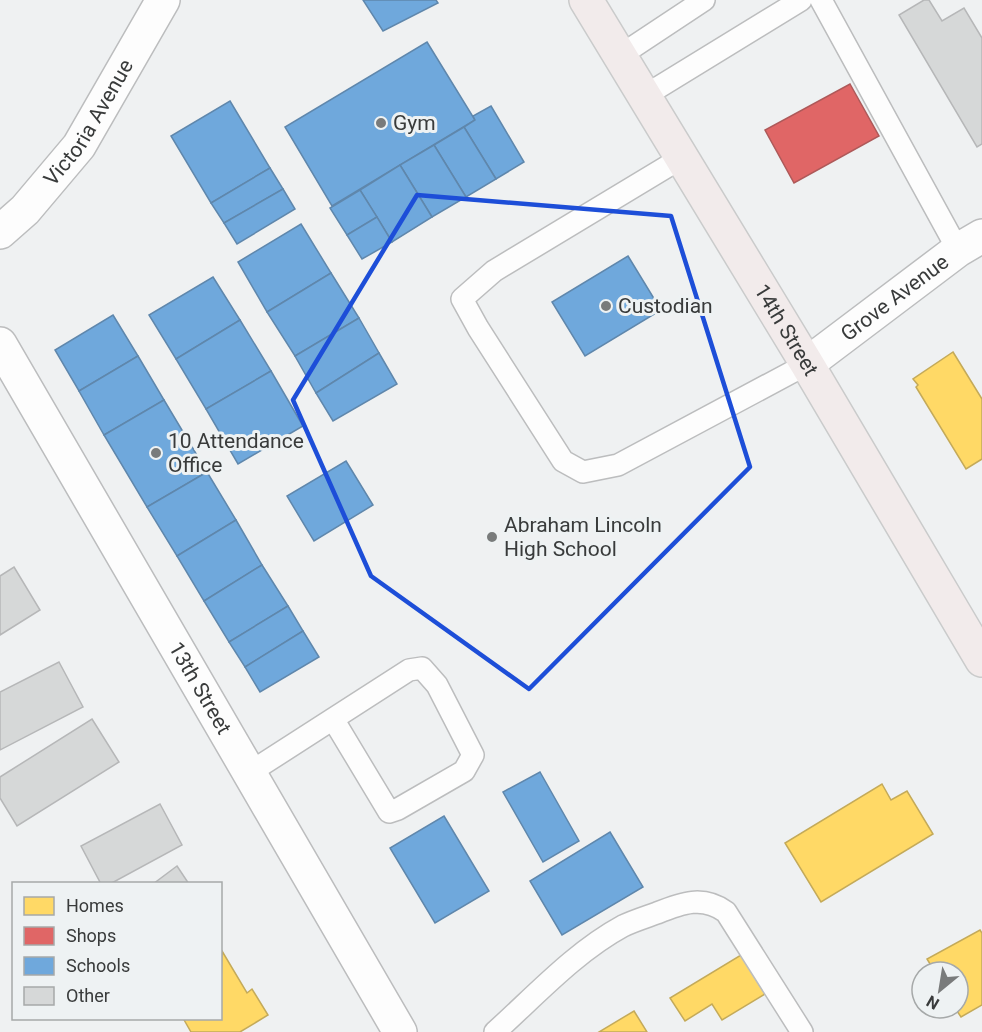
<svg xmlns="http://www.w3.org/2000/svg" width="982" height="1032" font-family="Roboto,sans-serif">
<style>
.homes{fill:#ffd966;stroke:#c4aa59;stroke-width:1.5}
.shops{fill:#e06666;stroke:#ae5959;stroke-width:1.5}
.schools{fill:#6fa8dc;stroke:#5f87ac;stroke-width:1.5}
.building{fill:#d6d8d8;stroke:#b6b7b8;stroke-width:1.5}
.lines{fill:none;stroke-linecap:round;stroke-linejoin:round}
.service-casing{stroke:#bcbdbe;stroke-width:24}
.minor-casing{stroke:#bcbdbe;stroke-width:36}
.tertiary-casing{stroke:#bcbdbe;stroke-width:36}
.primary-casing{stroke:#cacbcb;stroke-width:36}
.service{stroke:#fdfdfd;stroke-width:21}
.minor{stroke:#fdfdfd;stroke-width:33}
.tertiary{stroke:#fdfdfd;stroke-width:33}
.primary{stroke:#f2ebeb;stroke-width:33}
.marked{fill:none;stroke:#1d4ed8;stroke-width:4.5;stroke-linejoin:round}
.poi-dot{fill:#797b7b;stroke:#eef2f3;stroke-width:2}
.labels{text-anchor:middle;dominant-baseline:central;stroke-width:6;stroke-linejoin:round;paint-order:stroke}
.street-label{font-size:21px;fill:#393b3b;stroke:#eef2f3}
.poi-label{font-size:21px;fill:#393b3b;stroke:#eef2f3;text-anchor:start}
</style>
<rect width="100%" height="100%" fill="#eff1f2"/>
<g class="homes">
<path d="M 953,352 L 982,399 L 982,459 L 966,469 L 916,387 L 918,385 L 913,379 Z"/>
<path d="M 882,784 L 891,800 L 907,791 L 933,834 L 821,902 L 785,843 Z"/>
<path d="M 980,930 L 982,933 L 982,1005 L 961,1017 L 955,1008 L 958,1008 L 958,972 L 935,972 L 927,959 Z"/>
<path d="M 222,951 L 247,993 L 252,989 L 268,1015 L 240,1032 L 191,1032 L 183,1018 L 220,1018 Z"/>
<path d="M 741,955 L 765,994 L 722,1020 L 712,1004 L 685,1021 L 670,998 Z"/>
<path d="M 634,1011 L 647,1032 L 599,1032 Z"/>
</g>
<path class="shops" d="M 850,84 L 879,136 L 794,183 L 765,130 Z"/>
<g class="schools">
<path d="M 363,0 L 436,0 L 438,3 L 383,31 Z"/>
<path d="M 427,42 L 475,120 L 332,206 L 285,127 Z"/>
<path d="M 230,101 L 270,168 L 211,203 L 171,136 Z"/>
<path d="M 491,106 L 524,162 L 496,179 L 464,127 L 475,120 L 473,116 Z"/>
<path d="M 464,127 L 496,179 L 466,197 L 434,145 Z"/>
<path d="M 434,145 L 466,197 L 432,217 L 400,165 Z"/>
<path d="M 400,165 L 432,217 L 392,242 L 360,190 Z"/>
<path d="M 270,168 L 283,189 L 224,223 L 211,203 Z"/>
<path d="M 283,189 L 295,209 L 237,244 L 224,223 Z"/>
<path d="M 360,190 L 377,217 L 347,235 L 330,208 Z"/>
<path d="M 377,217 L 392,242 L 362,259 L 347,235 Z"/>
<path d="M 301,224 L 331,273 L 267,312 L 238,262 Z"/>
<path d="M 628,256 L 661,310 L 585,356 L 552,302 Z"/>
<path d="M 331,273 L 359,318 L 295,356 L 267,312 Z"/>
<path d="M 213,277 L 240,320 L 176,359 L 149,315 Z"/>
<path d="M 113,315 L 138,356 L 79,391 L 55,350 Z"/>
<path d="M 359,318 L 379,353 L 316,393 L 295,356 Z"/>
<path d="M 240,320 L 271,371 L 206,409 L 176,359 Z"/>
<path d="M 379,353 L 397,384 L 333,421 L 316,393 Z"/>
<path d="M 138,356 L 164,400 L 104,435 L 79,391 Z"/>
<path d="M 271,371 L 303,426 L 238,464 L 206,409 Z"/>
<path d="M 164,400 L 207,472 L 147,507 L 104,435 Z"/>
<path d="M 346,461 L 373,505 L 314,541 L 287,496 Z"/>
<path d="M 207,472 L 236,520 L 177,556 L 147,507 Z"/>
<path d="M 236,520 L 262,565 L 204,601 L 177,556 Z"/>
<path d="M 262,565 L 288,606 L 229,642 L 204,601 Z"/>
<path d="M 288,606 L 303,631 L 245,667 L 229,642 Z"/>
<path d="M 303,631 L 319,657 L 260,692 L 245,667 Z"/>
<path d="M 540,772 L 579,841 L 543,862 L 503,792 Z"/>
<path d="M 444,816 L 489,891 L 435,923 L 390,848 Z"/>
<path d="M 610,832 L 643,887 L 562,935 L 530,881 Z"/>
</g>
<g class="building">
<path d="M 924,0 L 929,0 L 942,21 L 964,8 L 982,38 L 982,144 L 977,147 L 899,15 Z"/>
<path d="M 14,567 L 40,610 L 0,635 L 0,576 Z"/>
<path d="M 59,662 L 83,707 L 0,750 L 0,692 Z"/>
<path d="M 92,719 L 119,762 L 17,826 L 0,798 L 0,777 Z"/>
<path d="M 160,804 L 182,845 L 110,884 L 101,884 L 81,846 Z"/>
<path d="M 177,866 L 189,884 L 153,884 Z"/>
</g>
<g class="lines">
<g class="service-casing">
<g id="service">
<path d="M 821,0 L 958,250"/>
<path d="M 621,55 L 704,0"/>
<path d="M 646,95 L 801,0"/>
<path d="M 683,157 L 494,271 L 462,299 L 478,328 L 563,461 L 583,472 L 618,465 L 807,364"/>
<path d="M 249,773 L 409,670 L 422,668 L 437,685 L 473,755 L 464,771 L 398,809 L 389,812 L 333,719"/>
<path d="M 495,1032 C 535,996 575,952 623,926 C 633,921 646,917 657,913 C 682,903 703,895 726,912 L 802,1032"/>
</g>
</g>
<g class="minor-casing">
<g id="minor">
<path id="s1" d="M 0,344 L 400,1032"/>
<path id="s2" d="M 807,364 L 958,250 L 982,236"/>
</g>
</g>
<g class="tertiary-casing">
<g id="tertiary">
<path id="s3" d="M 0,232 L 25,210 L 79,146 L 163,0"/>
</g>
</g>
<g class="primary-casing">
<g id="primary">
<path id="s4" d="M 586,0 L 807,364 L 982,660"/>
</g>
</g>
<use href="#service" class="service"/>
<use href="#minor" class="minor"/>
<use href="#tertiary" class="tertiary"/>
<use href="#primary" class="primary"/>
</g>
<path class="marked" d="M 417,195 L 671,216 L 750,467 L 529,689 L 371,576 L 293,400 Z"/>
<g class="poi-dot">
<circle cx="381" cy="123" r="6"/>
<circle cx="606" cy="306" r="6"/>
<circle cx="156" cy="453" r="6"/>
<circle cx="492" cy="537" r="6"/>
</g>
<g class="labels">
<g class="street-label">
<text stroke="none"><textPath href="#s3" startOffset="142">Victoria Avenue</textPath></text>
<text stroke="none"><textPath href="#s2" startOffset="110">Grove Avenue</textPath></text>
<text stroke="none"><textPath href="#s4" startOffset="386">14th Street</textPath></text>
<text stroke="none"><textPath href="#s1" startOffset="398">13th Street</textPath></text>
</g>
<g class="poi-label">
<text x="393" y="123">Gym</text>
<text x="618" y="306">Custodian</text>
<text x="168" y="441">10 Attendance<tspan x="168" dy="24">Office</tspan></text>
<text x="504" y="525">Abraham Lincoln<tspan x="504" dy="24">High School</tspan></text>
</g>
</g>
<rect x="12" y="882" width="210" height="138" fill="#eef2f3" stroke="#a6a9a9" stroke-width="1.5"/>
<rect x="24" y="897" width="30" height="18" fill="#ffd966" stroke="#a6a9a9" stroke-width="1.5"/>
<text x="66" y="912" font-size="18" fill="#393b3b">Homes</text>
<rect x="24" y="927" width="30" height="18" fill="#e06666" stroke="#a6a9a9" stroke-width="1.5"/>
<text x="66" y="942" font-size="18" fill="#393b3b">Shops</text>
<rect x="24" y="957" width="30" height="18" fill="#6fa8dc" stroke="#a6a9a9" stroke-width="1.5"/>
<text x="66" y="972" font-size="18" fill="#393b3b">Schools</text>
<rect x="24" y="987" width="30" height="18" fill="#d6d8d8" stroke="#a6a9a9" stroke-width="1.5"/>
<text x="66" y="1002" font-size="18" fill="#393b3b">Other</text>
<g transform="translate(940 990) rotate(210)"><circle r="28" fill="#eef2f3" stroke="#a6a9a9" stroke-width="1.5"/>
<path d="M0-4.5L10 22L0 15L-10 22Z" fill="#797b7b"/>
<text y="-9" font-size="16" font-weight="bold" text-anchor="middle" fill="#393b3b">N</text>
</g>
</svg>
